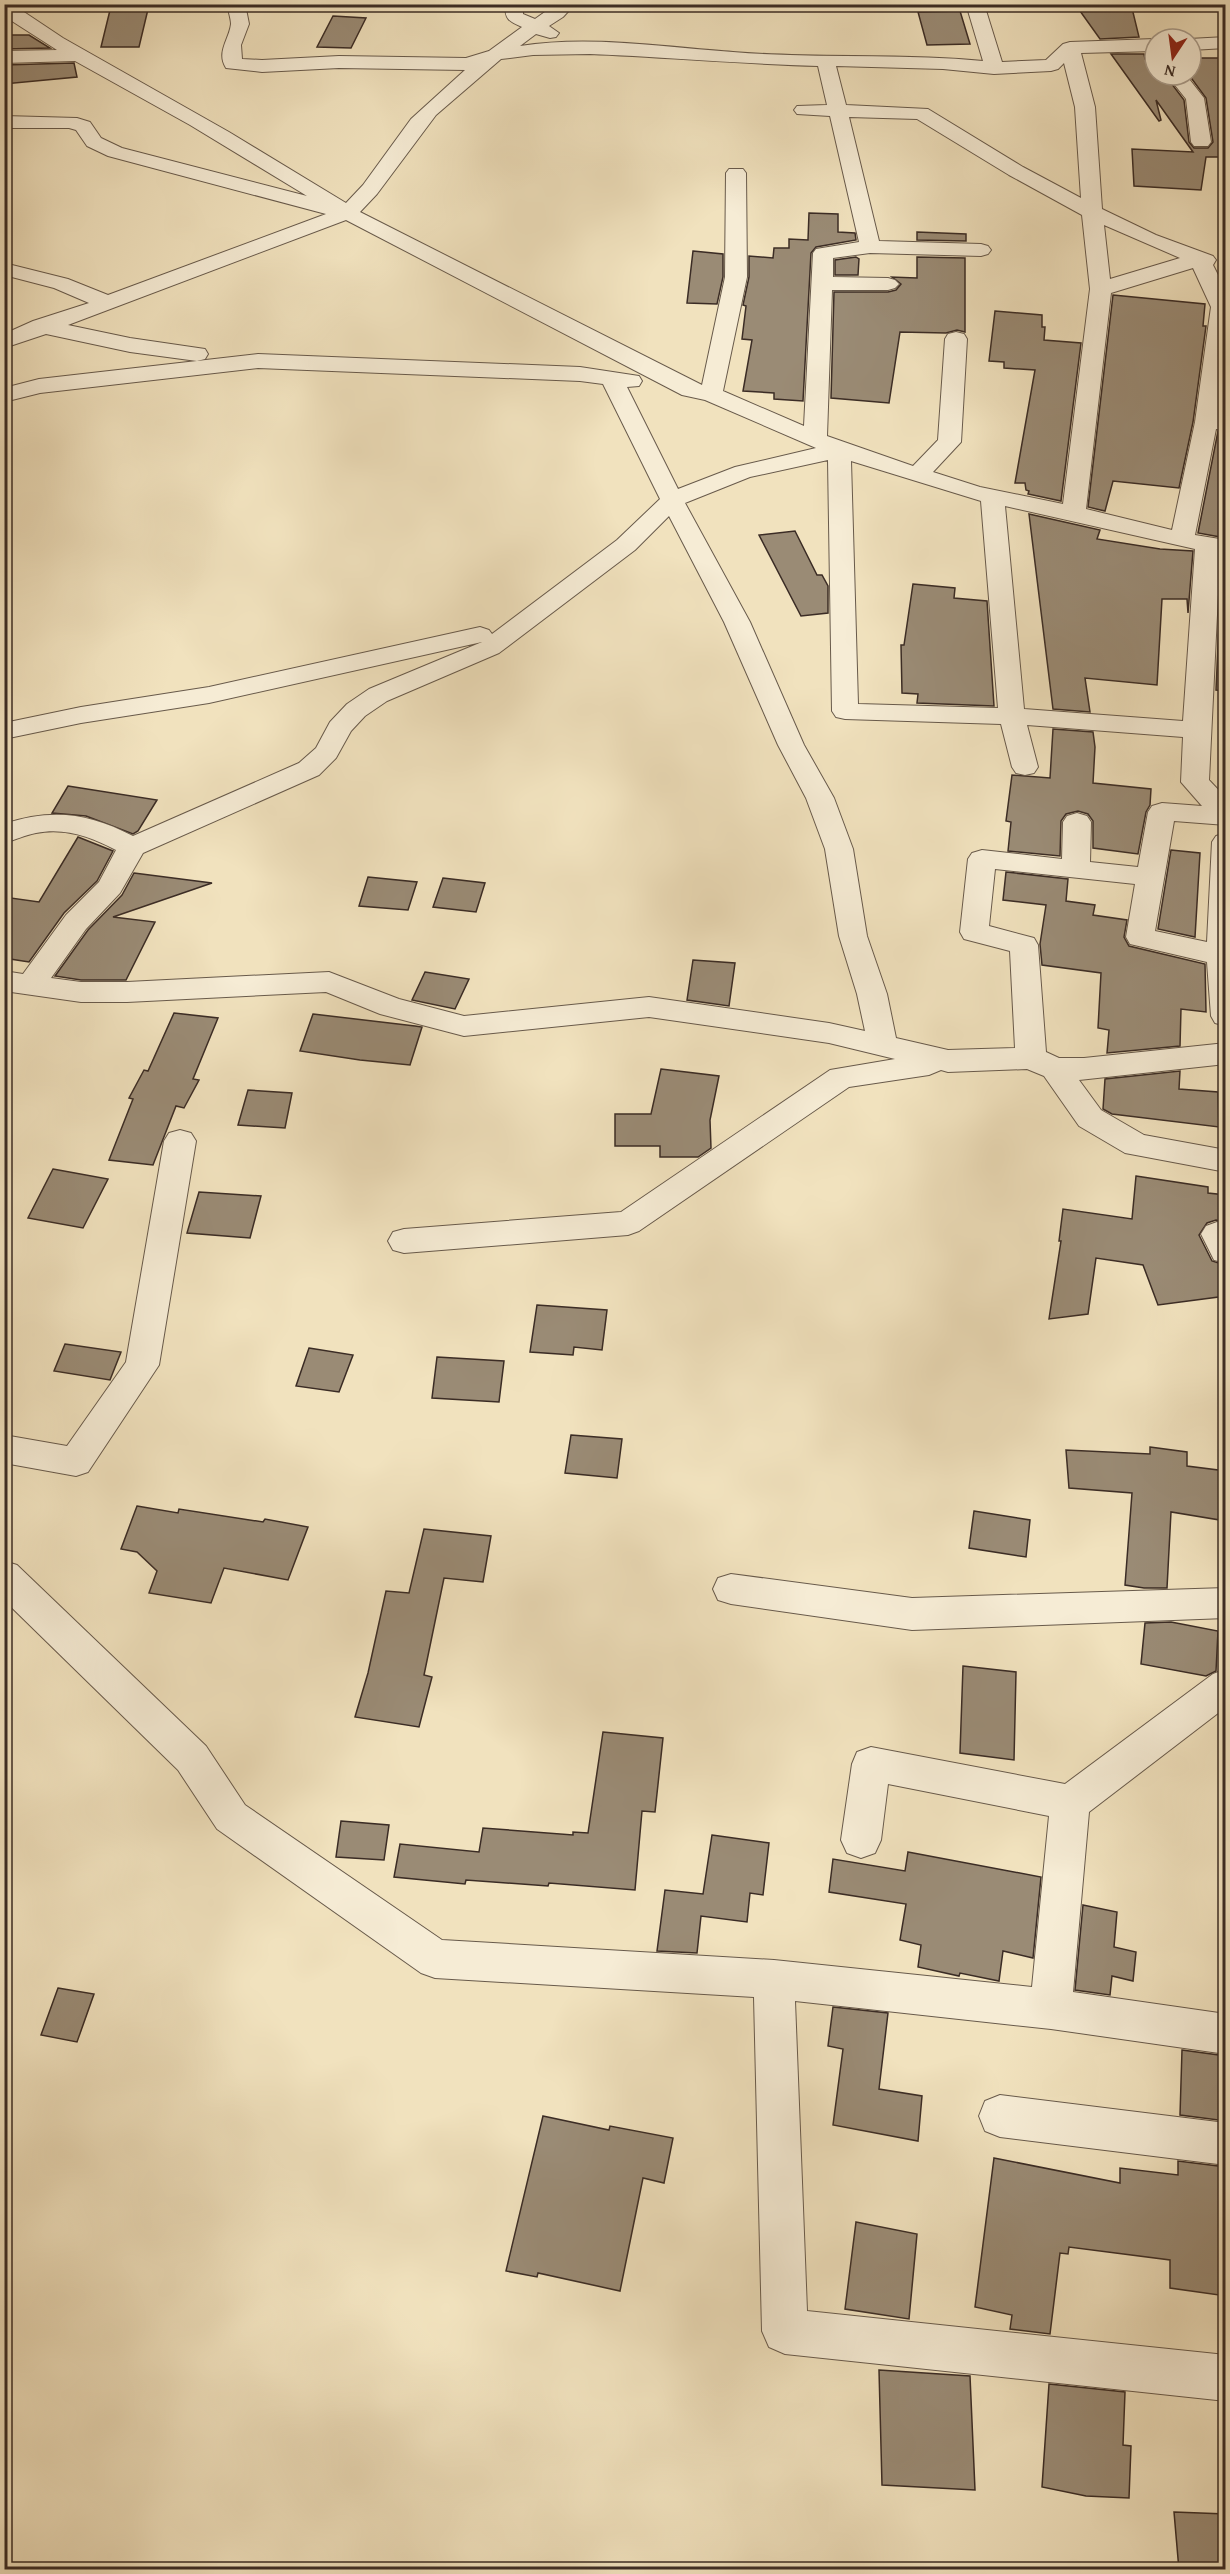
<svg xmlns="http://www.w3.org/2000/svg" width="1230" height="2574" font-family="'Gentium Book Plus',serif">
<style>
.building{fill:#9a8b75;stroke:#3b2c25;stroke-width:1.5}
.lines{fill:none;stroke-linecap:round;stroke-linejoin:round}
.minor-casing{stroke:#685a4b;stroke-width:2}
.minor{fill:#f6ecd5;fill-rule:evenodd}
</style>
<rect width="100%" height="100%" fill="#f1e2be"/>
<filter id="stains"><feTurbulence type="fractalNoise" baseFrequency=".00333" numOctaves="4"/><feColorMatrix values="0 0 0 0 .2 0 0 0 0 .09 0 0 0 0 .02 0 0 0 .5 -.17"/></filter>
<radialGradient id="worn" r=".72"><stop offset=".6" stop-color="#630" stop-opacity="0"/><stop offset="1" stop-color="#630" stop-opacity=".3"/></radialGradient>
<g class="building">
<path d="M 1075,4 L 1131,4 L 1139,37 L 1100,39 Z"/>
<path d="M 149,5 L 139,47 L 101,47 L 111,6 Z"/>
<path d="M 960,11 L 970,44 L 927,45 L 918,12 Z"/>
<path d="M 333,16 L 366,18 L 351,48 L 317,47 Z"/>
<path d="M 4,35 L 29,35 L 50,48 L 4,49 Z"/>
<path d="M 1111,54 L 1144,54 L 1145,59 L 1155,59 L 1155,75 L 1165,75 L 1184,100 L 1189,142 L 1194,148 L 1208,148 L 1213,142 L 1206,98 L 1189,75 L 1191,75 L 1191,58 L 1226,58 L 1226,157 L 1206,157 L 1201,190 L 1134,186 L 1132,149 L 1193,152 L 1156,100 L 1161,120 L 1159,121 Z"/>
<path d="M 74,63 L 77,77 L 4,84 L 4,65 Z"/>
<path d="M 809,213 L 838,214 L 838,232 L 855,233 L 856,240 L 816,247 L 811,253 L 803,401 L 774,399 L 774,393 L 743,391 L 752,340 L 742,339 L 746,306 L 743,305 L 749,277 L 749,256 L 773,258 L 774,248 L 789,248 L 789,239 L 808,240 Z"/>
<path d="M 917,232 L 966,234 L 966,241 L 917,240 Z"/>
<path d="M 693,251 L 723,254 L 723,277 L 717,304 L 687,303 Z"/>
<path d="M 856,257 L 859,259 L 858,275 L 835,275 L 835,260 Z"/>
<path d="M 917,257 L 965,258 L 965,332 L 957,330 L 946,333 L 900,332 L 889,403 L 831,398 L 834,292 L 888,292 L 896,290 L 901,284 L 892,277 L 917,278 Z"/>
<path d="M 1113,295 L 1205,304 L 1203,326 L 1206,326 L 1193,422 L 1179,488 L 1113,481 L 1105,511 L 1088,507 Z"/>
<path d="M 995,311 L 1042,315 L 1042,327 L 1045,327 L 1044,340 L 1081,343 L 1061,501 L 1028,494 L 1029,491 L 1026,490 L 1025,483 L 1015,483 L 1035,370 L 1004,368 L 1004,362 L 989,361 Z"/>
<path d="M 1218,431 L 1226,432 L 1226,538 L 1198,533 Z"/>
<path d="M 1029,514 L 1100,530 L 1097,539 L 1160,549 L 1193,551 L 1188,613 L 1187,599 L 1162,599 L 1157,685 L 1085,678 L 1090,712 L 1053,709 Z"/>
<path d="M 795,531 L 817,575 L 822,575 L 828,586 L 828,613 L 801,616 L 759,535 Z"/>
<path d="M 1222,556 L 1226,556 L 1224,691 L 1216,690 Z"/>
<path d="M 913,584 L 955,588 L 954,598 L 987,601 L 994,706 L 917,703 L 918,694 L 902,693 L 901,645 L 904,645 Z"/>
<path d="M 1053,729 L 1093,732 L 1095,747 L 1093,783 L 1151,789 L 1150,805 L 1146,812 L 1138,854 L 1093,848 L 1093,821 L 1088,814 L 1078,811 L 1066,814 L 1061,821 L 1060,856 L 1008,851 L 1011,822 L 1006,821 L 1012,775 L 1050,778 Z"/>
<path d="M 68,786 L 157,800 L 138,831 L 133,834 L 86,816 L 52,813 Z"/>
<path d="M 78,837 L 113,851 L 97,881 L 64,913 L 29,962 L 4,958 L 4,897 L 39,902 Z"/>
<path d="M 1171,850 L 1200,853 L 1195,937 L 1158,929 Z"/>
<path d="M 1006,872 L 1068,879 L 1066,901 L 1095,905 L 1093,915 L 1127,920 L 1124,937 L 1129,946 L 1205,964 L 1206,1012 L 1181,1009 L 1180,1046 L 1107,1053 L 1109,1030 L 1098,1028 L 1101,973 L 1042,965 L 1040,944 L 1046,905 L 1003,900 Z"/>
<path d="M 134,873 L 212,883 L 113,917 L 155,922 L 126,980 L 81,980 L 55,976 L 88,930 L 122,895 Z"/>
<path d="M 368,877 L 417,882 L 408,910 L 359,906 Z"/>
<path d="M 443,878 L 485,883 L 476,912 L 433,907 Z"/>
<path d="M 693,960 L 735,963 L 729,1006 L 687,1000 Z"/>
<path d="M 425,972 L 469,979 L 455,1009 L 412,1000 Z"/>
<path d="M 174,1013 L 218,1018 L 193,1079 L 199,1080 L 184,1108 L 176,1106 L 153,1165 L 109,1160 L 133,1099 L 129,1098 L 144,1070 L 148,1071 Z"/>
<path d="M 313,1014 L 415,1026 L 422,1027 L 410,1065 L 360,1060 L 300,1051 Z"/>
<path d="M 661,1069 L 719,1076 L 710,1120 L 711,1148 L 698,1157 L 660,1157 L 660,1146 L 615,1146 L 615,1114 L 651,1114 Z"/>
<path d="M 1180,1071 L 1179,1089 L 1218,1092 L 1219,1127 L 1112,1114 L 1103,1109 L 1105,1079 Z"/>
<path d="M 248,1090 L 292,1093 L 285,1128 L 238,1125 Z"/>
<path d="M 53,1169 L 108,1179 L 83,1228 L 28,1218 Z"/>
<path d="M 1136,1176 L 1208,1187 L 1208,1193 L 1226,1195 L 1226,1222 L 1216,1220 L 1207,1223 L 1199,1235 L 1212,1261 L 1225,1265 L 1226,1296 L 1158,1305 L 1143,1265 L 1096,1258 L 1088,1314 L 1049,1319 L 1061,1241 L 1059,1241 L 1063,1209 L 1132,1219 Z"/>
<path d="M 199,1192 L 261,1196 L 250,1238 L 187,1233 Z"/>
<path d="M 537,1305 L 607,1310 L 602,1350 L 574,1347 L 573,1355 L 530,1352 Z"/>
<path d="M 65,1344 L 121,1352 L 110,1380 L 54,1371 Z"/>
<path d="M 309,1348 L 353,1355 L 339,1392 L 296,1386 Z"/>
<path d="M 437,1357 L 504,1361 L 499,1402 L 432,1398 Z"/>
<path d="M 571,1435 L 622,1439 L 617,1478 L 565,1473 Z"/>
<path d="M 1150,1447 L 1187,1452 L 1187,1466 L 1226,1471 L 1226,1521 L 1171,1512 L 1167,1588 L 1144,1588 L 1125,1585 L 1132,1493 L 1069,1488 L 1066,1450 L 1150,1454 Z"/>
<path d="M 137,1506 L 178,1513 L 179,1509 L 263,1522 L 265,1519 L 308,1527 L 288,1580 L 224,1568 L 211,1603 L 149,1593 L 157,1571 L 137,1552 L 121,1549 Z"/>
<path d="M 974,1511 L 1030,1520 L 1026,1557 L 969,1548 Z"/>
<path d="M 424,1529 L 491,1536 L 483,1582 L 444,1578 L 424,1675 L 432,1677 L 419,1727 L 355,1717 L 368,1673 L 386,1591 L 409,1593 Z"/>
<path d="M 1171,1622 L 1218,1631 L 1216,1671 L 1206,1676 L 1141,1664 L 1145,1623 Z"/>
<path d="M 963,1666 L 1016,1672 L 1014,1760 L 960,1753 Z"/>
<path d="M 603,1732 L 663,1738 L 655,1812 L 642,1811 L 635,1890 L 549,1883 L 548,1886 L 466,1880 L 465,1884 L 394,1877 L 400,1844 L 479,1852 L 483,1828 L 573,1835 L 573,1832 L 588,1833 Z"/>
<path d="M 341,1821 L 389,1825 L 384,1860 L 336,1857 Z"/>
<path d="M 712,1835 L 769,1843 L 763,1895 L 750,1893 L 747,1922 L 701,1916 L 697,1953 L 657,1951 L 665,1890 L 703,1894 Z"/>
<path d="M 908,1852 L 1041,1877 L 1033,1958 L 1003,1951 L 999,1981 L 960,1973 L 959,1976 L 918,1967 L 921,1945 L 900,1940 L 906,1904 L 829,1892 L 833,1859 L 905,1871 Z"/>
<path d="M 1083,1905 L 1117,1912 L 1114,1947 L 1136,1952 L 1133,1981 L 1112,1976 L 1110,1995 L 1075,1990 Z"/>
<path d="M 58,1988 L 94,1994 L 77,2042 L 41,2035 Z"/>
<path d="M 833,2007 L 888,2013 L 879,2089 L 922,2096 L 918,2141 L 833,2125 L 843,2049 L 828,2046 Z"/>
<path d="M 1182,2050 L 1226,2056 L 1226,2121 L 1180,2115 Z"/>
<path d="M 543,2116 L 609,2130 L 610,2126 L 673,2138 L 664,2183 L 643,2178 L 620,2291 L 538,2273 L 537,2277 L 506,2271 Z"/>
<path d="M 994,2158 L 1120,2183 L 1120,2168 L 1178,2175 L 1178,2161 L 1226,2167 L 1226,2296 L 1170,2288 L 1170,2260 L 1069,2247 L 1068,2254 L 1060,2253 L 1050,2334 L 1010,2329 L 1012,2315 L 975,2307 Z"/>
<path d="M 856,2222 L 917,2234 L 909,2319 L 845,2309 Z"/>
<path d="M 879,2370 L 970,2376 L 975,2490 L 882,2485 Z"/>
<path d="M 1049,2384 L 1125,2392 L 1123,2445 L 1131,2446 L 1129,2498 L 1086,2496 L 1042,2487 Z"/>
<path d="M 1174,2512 L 1226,2514 L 1226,2570 L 1179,2570 Z"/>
</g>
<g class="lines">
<g class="minor-casing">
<g id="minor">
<path d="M 4,4 L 12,4 L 63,38 L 229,132 L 346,203 L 363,185 L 411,119 L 465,70 L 339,68 L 262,72 L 226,68 C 216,52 229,40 231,24 C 231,19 228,10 227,4 L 245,4 L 249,24 L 241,45 L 242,59 L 262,60 L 339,56 L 466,58 L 489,51 L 522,27 C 508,21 505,19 505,4 L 523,4 L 523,14 L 535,19 L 556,4 L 575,4 L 563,17 L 549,26 L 559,33 L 556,37 L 550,38 L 536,34 L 520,46 C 589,35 663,47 733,52 C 816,59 900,53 983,61 L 966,4 L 984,4 L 1002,62 L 1046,60 L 1063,44 L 1070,42 L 1155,39 L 1155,51 L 1081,53 L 1095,107 L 1102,209 L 1156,235 L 1213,256 L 1216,260 L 1213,265 L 1226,291 L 1226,361 L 1218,416 L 1226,416 L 1226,430 L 1216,429 L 1195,535 L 1226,540 L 1226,554 L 1220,553 L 1209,780 L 1226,798 L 1226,825 L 1174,821 L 1155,931 L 1207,942 L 1212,842 L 1216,836 L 1226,833 L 1226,1026 L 1215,1023 L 1211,1016 L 1207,962 L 1130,944 L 1126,937 L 1135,884 L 995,869 L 989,926 L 1034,938 L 1038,945 L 1046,1052 L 1059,1058 L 1084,1058 L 1226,1043 L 1226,1064 L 1079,1080 L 1101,1110 L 1144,1135 L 1226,1150 L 1226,1172 L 1125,1153 L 1079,1126 L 1044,1076 L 1027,1069 L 948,1072 L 941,1070 L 929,1075 L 849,1087 L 639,1231 L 628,1235 L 404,1253 L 393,1250 L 388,1241 L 393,1232 L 404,1229 L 621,1212 L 830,1070 L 895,1059 L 829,1043 L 649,1017 L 464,1036 L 380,1014 L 326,992 L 127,1002 L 81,1002 L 4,991 L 4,971 L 23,974 L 66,915 L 99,882 L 116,850 C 91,837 65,827 36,833 C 25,835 15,840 4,843 L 4,824 C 52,808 89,813 133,836 L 299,763 L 316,748 L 330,722 L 347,704 L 369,689 L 482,642 L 209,703 L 81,723 L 4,739 L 4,723 L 81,707 L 209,687 L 480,627 L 489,630 L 492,634 L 617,540 L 660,499 L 603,384 L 580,381 L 258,368 L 40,393 L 4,402 L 4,388 L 39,379 L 197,361 L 130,352 L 46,334 L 4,348 L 4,334 L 33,321 L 89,303 L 54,288 L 4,275 L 4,263 L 68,279 L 108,295 L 326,214 L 108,156 L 87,146 L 76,130 L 69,128 L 4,128 L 4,116 L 77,118 L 90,122 L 101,138 L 122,148 L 307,196 L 190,125 L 75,61 L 4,63 L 4,51 L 57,50 L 4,16 ZM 590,54 C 666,57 742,64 818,66 L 827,105 L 797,106 L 794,110 L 797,114 L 830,116 L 859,242 L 816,249 L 813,253 L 804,426 L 723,391 L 747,277 L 746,173 L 743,169 L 729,169 L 726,173 L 725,277 L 702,385 L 360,212 L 377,194 L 436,115 L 501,59 L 533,55 ZM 1064,63 L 1075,107 L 1081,198 L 1023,167 L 928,109 L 846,105 L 836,66 L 943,69 L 994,74 L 1051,71 L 1058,69 ZM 849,117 L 917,119 L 1009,175 L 1082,215 L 1090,289 L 1063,504 L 980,487 L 933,472 L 961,442 L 967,339 L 964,334 L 956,332 L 948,334 L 945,339 L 938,440 L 913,466 L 827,436 L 832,290 L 888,290 L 895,288 L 899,284 L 895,280 L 888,278 L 833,277 L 833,258 L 870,253 L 981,256 L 988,254 L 991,250 L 988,246 L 981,244 L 879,241 ZM 346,220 L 682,395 L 705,400 L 816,448 L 735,467 L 678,489 L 627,387 L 639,386 L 642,381 L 639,376 L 580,367 L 258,354 L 197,361 L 205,359 L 208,354 L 205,349 L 130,338 L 68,325 ZM 1104,225 L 1180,258 L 1110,279 ZM 1193,268 L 1211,307 L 1195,422 L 1172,530 L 1086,509 L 1111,293 ZM 828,460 L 832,711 L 836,717 L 845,719 L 1001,724 L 1012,767 L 1016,773 L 1025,775 L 1034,773 L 1038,767 L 1027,725 L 1183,737 L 1181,782 L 1202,806 L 1162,803 L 1152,806 L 1148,812 L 1138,867 L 1090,862 L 1091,822 L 1087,816 L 1077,813 L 1067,816 L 1063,822 L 1062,859 L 982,850 L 972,853 L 968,859 L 960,932 L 964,939 L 1010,951 L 1015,1048 L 948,1050 L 896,1038 L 887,994 L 867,936 L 853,849 L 834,798 L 804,745 L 750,622 L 685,503 L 750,477 ZM 851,461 L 981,501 L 998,708 L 858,704 ZM 1005,506 L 1195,549 L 1183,721 L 1024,709 ZM 669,516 L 724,622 L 778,745 L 806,798 L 825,849 L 839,936 L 857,994 L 865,1031 L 829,1023 L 649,997 L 464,1016 L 399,999 L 329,972 L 127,982 L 81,982 L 51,978 L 86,929 L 120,893 L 143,853 L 319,775 L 336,758 L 351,731 L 365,716 L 387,701 L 499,653 L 635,550 Z"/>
<path d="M 1226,37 L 1226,48 L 1191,50 L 1191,39 L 1189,39 Z"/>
<path d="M 1167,75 L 1186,75 L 1204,98 L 1211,142 L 1208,146 L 1194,146 L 1191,142 L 1186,99 Z"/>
<path d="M 180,1130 L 191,1133 L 196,1141 L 159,1365 L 88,1472 L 76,1476 L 4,1463 L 4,1435 L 67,1446 L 126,1362 L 164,1141 L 169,1133 Z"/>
<path d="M 1217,1222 L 1226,1225 L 1226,1263 L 1214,1260 L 1201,1234 L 1206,1226 Z"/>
<path d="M 4,1561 L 17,1565 L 206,1746 L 245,1805 L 442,1940 L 774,1960 L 1032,1987 L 1049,1816 L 888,1784 L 881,1840 L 875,1853 L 861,1858 L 847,1853 L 841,1840 L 852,1764 L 857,1752 L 871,1747 L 1065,1784 L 1213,1674 L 1226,1669 L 1226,1707 L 1089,1812 L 1073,1992 L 1226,2014 L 1226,2054 L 1051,2029 L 795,2001 L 807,2311 L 1226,2355 L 1226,2401 L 785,2354 L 769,2347 L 762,2331 L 754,1997 L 435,1978 L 421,1973 L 217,1829 L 178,1770 L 4,1600 Z"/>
<path d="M 731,1574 L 912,1598 L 1226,1588 L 1226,1618 L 912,1630 L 731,1604 L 718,1600 L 713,1589 L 718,1578 Z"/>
<path d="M 1000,2095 L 1226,2123 L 1226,2165 L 1000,2137 L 985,2131 L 979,2116 L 985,2101 Z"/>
</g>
</g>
<use href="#minor" class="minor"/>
</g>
<rect width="1230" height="2574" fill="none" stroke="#f1e2be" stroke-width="24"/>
<rect x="6" y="6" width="1218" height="2562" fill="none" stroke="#3b2c25" stroke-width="3"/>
<rect x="12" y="12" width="1206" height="2550" fill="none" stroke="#3b2c25" stroke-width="1.5"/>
<g transform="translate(1173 57) rotate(193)"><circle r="28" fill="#f6ecd5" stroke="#ab9f8f" stroke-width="1.5"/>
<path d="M0-4.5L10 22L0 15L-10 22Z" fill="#8f2418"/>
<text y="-9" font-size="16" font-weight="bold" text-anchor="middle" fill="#3b2c25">N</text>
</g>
<rect width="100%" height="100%" filter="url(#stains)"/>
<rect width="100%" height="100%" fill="url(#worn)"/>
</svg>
